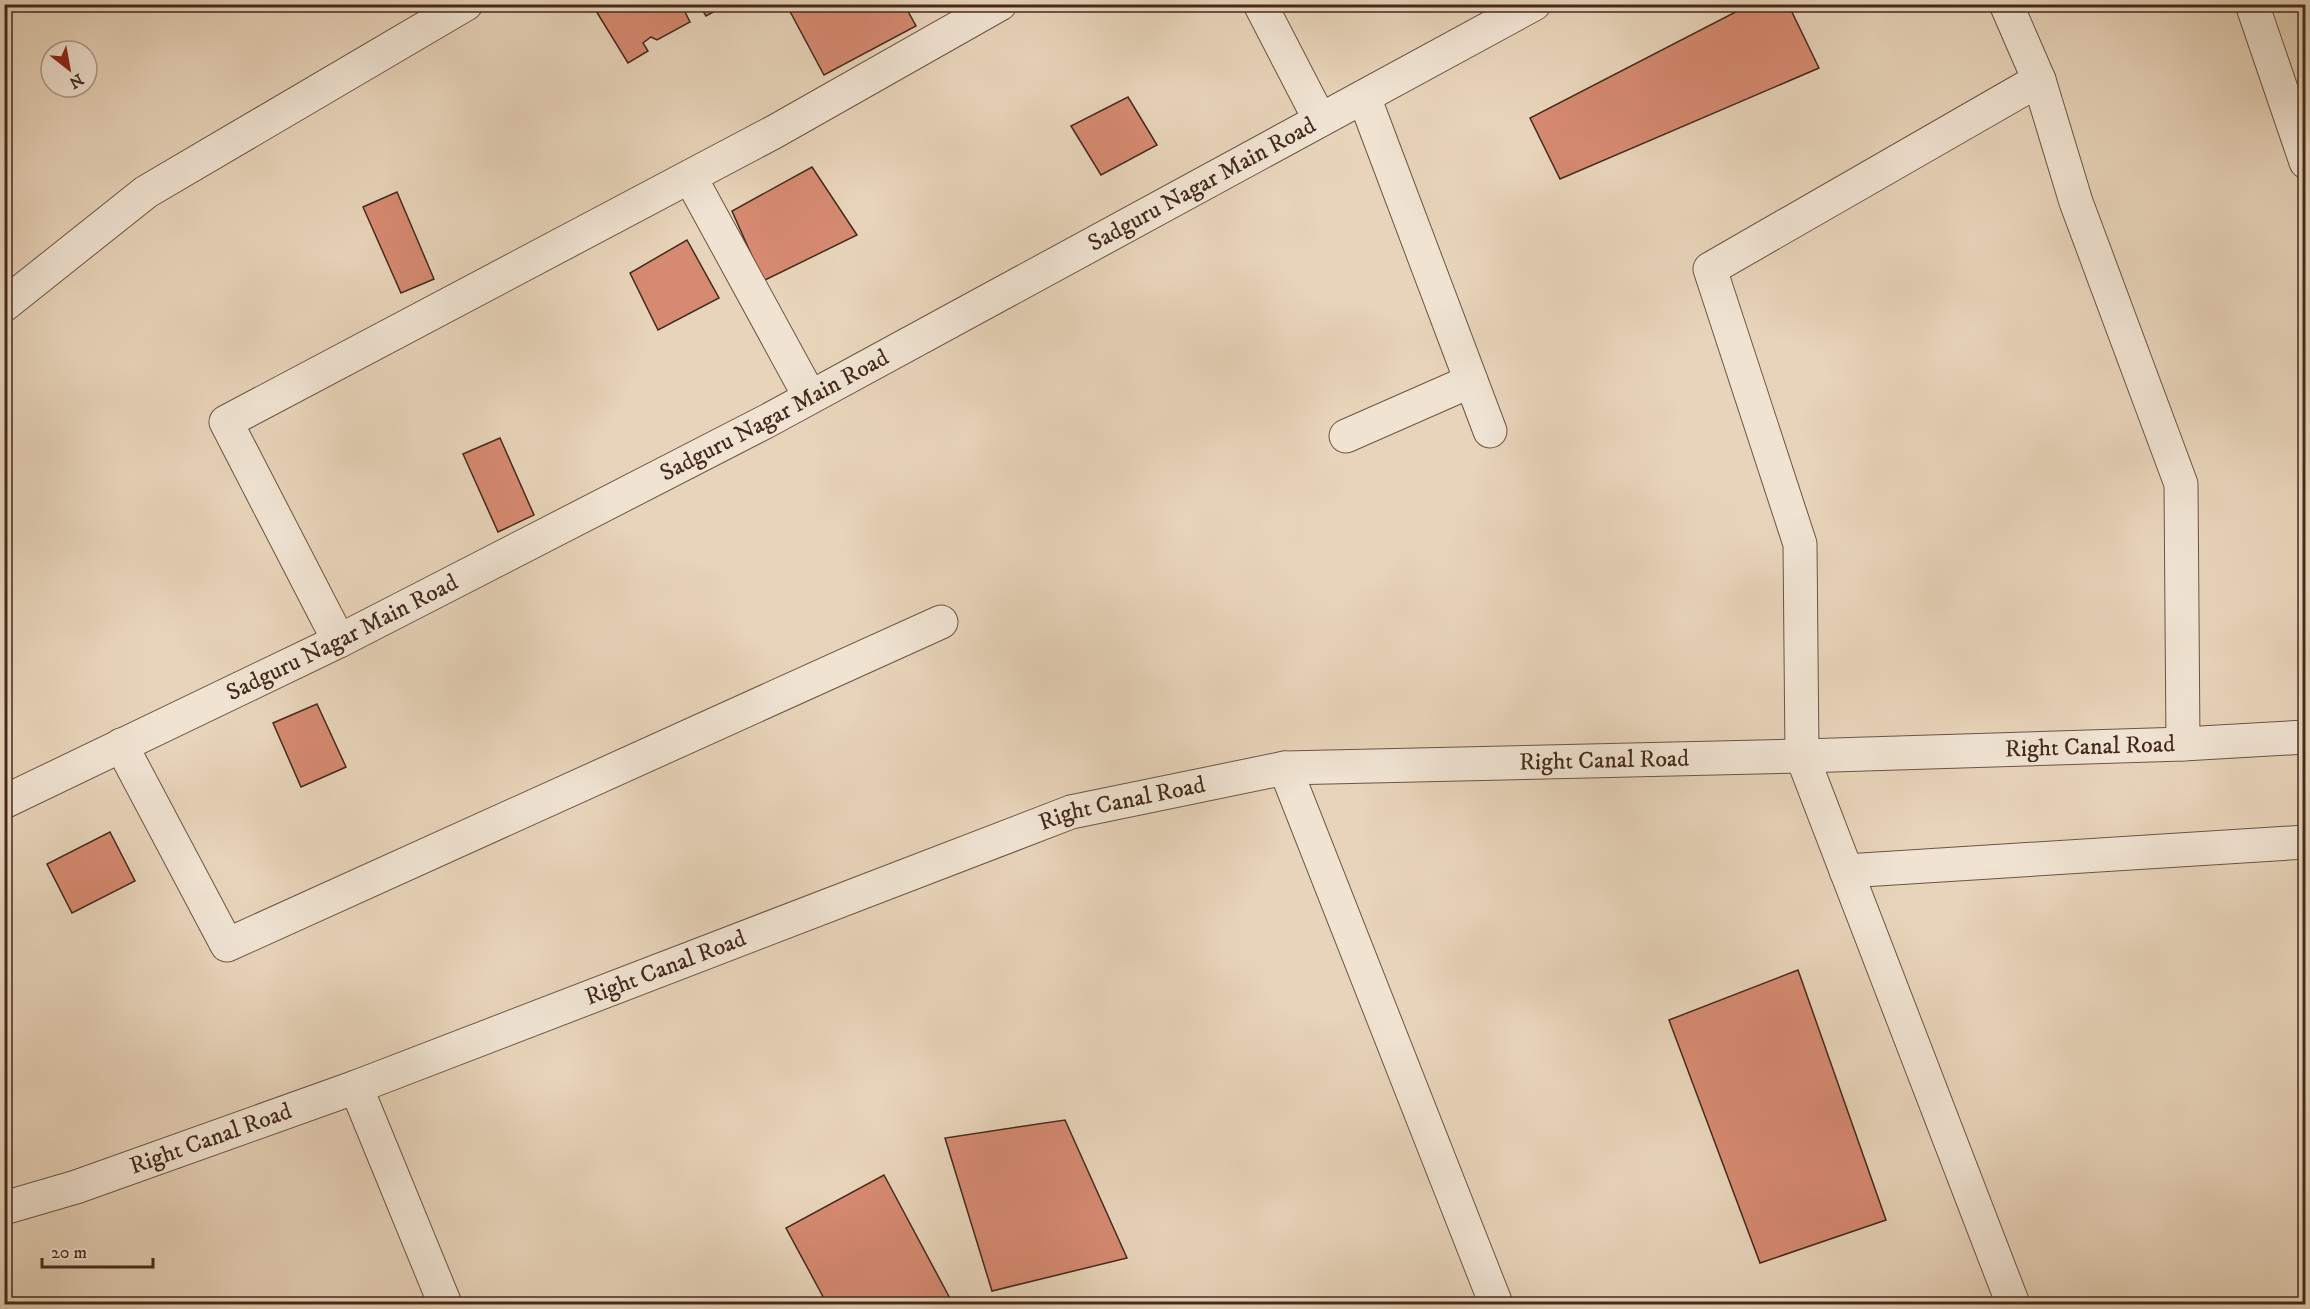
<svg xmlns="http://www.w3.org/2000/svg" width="2310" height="1309" font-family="'IM FELL DW Pica',serif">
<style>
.building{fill:#d68a71;stroke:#442a1c;stroke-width:1.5}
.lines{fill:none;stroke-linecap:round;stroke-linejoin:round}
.minor-casing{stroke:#6d5444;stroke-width:35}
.tertiary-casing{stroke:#6d5444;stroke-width:35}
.minor{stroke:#f0e3d2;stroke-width:33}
.tertiary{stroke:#f0e3d2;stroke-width:33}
.labels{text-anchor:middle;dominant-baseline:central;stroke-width:5;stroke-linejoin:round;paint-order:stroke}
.street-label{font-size:24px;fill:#442a1c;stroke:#f0e3d2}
</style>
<rect width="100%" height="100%" fill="#e8d4ba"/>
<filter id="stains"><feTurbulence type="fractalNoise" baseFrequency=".00333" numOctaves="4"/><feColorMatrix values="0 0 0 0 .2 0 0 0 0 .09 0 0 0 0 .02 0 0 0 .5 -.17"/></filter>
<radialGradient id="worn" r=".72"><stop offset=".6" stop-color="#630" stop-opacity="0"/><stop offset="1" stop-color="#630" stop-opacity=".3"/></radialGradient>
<g class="building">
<path d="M 597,4 L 681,4 L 690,22 L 657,40 L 651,37 L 643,43 L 648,51 L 628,63 L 593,6 Z"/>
<path d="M 699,4 L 725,4 L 726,5 L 706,16 Z"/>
<path d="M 786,4 L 904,4 L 916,26 L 824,75 Z"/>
<path d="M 1751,4 L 1788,4 L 1819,68 L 1560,179 L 1530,118 Z"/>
<path d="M 1128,97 L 1157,145 L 1101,175 L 1071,126 Z"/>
<path d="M 812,167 L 857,235 L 763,281 L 732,211 Z"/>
<path d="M 397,192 L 434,279 L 401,293 L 363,207 Z"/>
<path d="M 687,240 L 719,298 L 658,330 L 630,273 Z"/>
<path d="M 500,438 L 534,515 L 498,532 L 463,454 Z"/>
<path d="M 317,704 L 346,767 L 301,787 L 273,723 Z"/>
<path d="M 110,832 L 135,881 L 72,913 L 47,864 Z"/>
<path d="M 1798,970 L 1886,1220 L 1760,1263 L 1669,1020 Z"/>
<path d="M 1065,1120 L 1127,1258 L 992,1291 L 945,1138 Z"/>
<path d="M 884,1175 L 953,1304 L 827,1304 L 786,1228 Z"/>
</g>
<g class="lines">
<g class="minor-casing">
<g id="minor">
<path d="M 1260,4 L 1320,120"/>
<path d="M 2006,4 L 2039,80 L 1710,269 L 1800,544 L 1802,756 L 2013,1304"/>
<path d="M 2252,4 L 2306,162"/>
<path d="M 2039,80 L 2076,202 L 2181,484 L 2183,744"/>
<path d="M 1364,97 L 1490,431"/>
<path d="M 690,177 L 810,397"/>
<path d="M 4,305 L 146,192 L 466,4"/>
<path d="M 1346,436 L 1471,381"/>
<path d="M 339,641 L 226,422 L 774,132 L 1000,4"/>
<path d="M 121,745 L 227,945 L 941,622"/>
<path d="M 1285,768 L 1496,1304"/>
<path id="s1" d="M 4,802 L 339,641 L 767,421 L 1534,4"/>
<path d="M 1846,871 L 2306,842"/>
<path d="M 356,1087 L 445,1304"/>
</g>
</g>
<g class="tertiary-casing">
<g id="tertiary">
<path id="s2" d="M 4,1208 L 76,1187 L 356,1087 L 1071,812 L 1285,768 L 1802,756 L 2183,744 L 2306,737"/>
</g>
</g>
<use href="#minor" class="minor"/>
<use href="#tertiary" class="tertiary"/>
</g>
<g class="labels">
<g class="street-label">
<text stroke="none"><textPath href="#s1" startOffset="1348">Sadguru Nagar Main Road</textPath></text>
<text stroke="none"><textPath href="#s1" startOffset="862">Sadguru Nagar Main Road</textPath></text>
<text stroke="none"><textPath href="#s1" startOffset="376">Sadguru Nagar Main Road</textPath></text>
<text stroke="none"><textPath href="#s2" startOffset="2162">Right Canal Road</textPath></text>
<text stroke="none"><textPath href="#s2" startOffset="1676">Right Canal Road</textPath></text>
<text stroke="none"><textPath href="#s2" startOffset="1190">Right Canal Road</textPath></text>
<text stroke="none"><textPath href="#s2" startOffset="704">Right Canal Road</textPath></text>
<text stroke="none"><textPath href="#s2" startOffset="218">Right Canal Road</textPath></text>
</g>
</g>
<rect width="2310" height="1309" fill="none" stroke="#e8d4ba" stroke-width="24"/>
<rect x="6" y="6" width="2298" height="1297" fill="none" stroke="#442a1c" stroke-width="3"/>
<rect x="12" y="12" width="2286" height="1285" fill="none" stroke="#442a1c" stroke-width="1.5"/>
<g transform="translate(69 69) rotate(149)"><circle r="28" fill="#f0e3d2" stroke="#ab9989" stroke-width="1.5"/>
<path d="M0-4.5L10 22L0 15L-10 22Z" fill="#8f2418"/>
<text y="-9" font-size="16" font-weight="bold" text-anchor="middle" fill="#442a1c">N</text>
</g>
<path d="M42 1258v9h111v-9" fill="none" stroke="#442a1c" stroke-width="3"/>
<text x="51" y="1258" font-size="18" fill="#442a1c" stroke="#f0e3d2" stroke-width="4.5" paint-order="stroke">20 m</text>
<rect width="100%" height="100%" filter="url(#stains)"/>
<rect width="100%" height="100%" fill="url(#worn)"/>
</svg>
